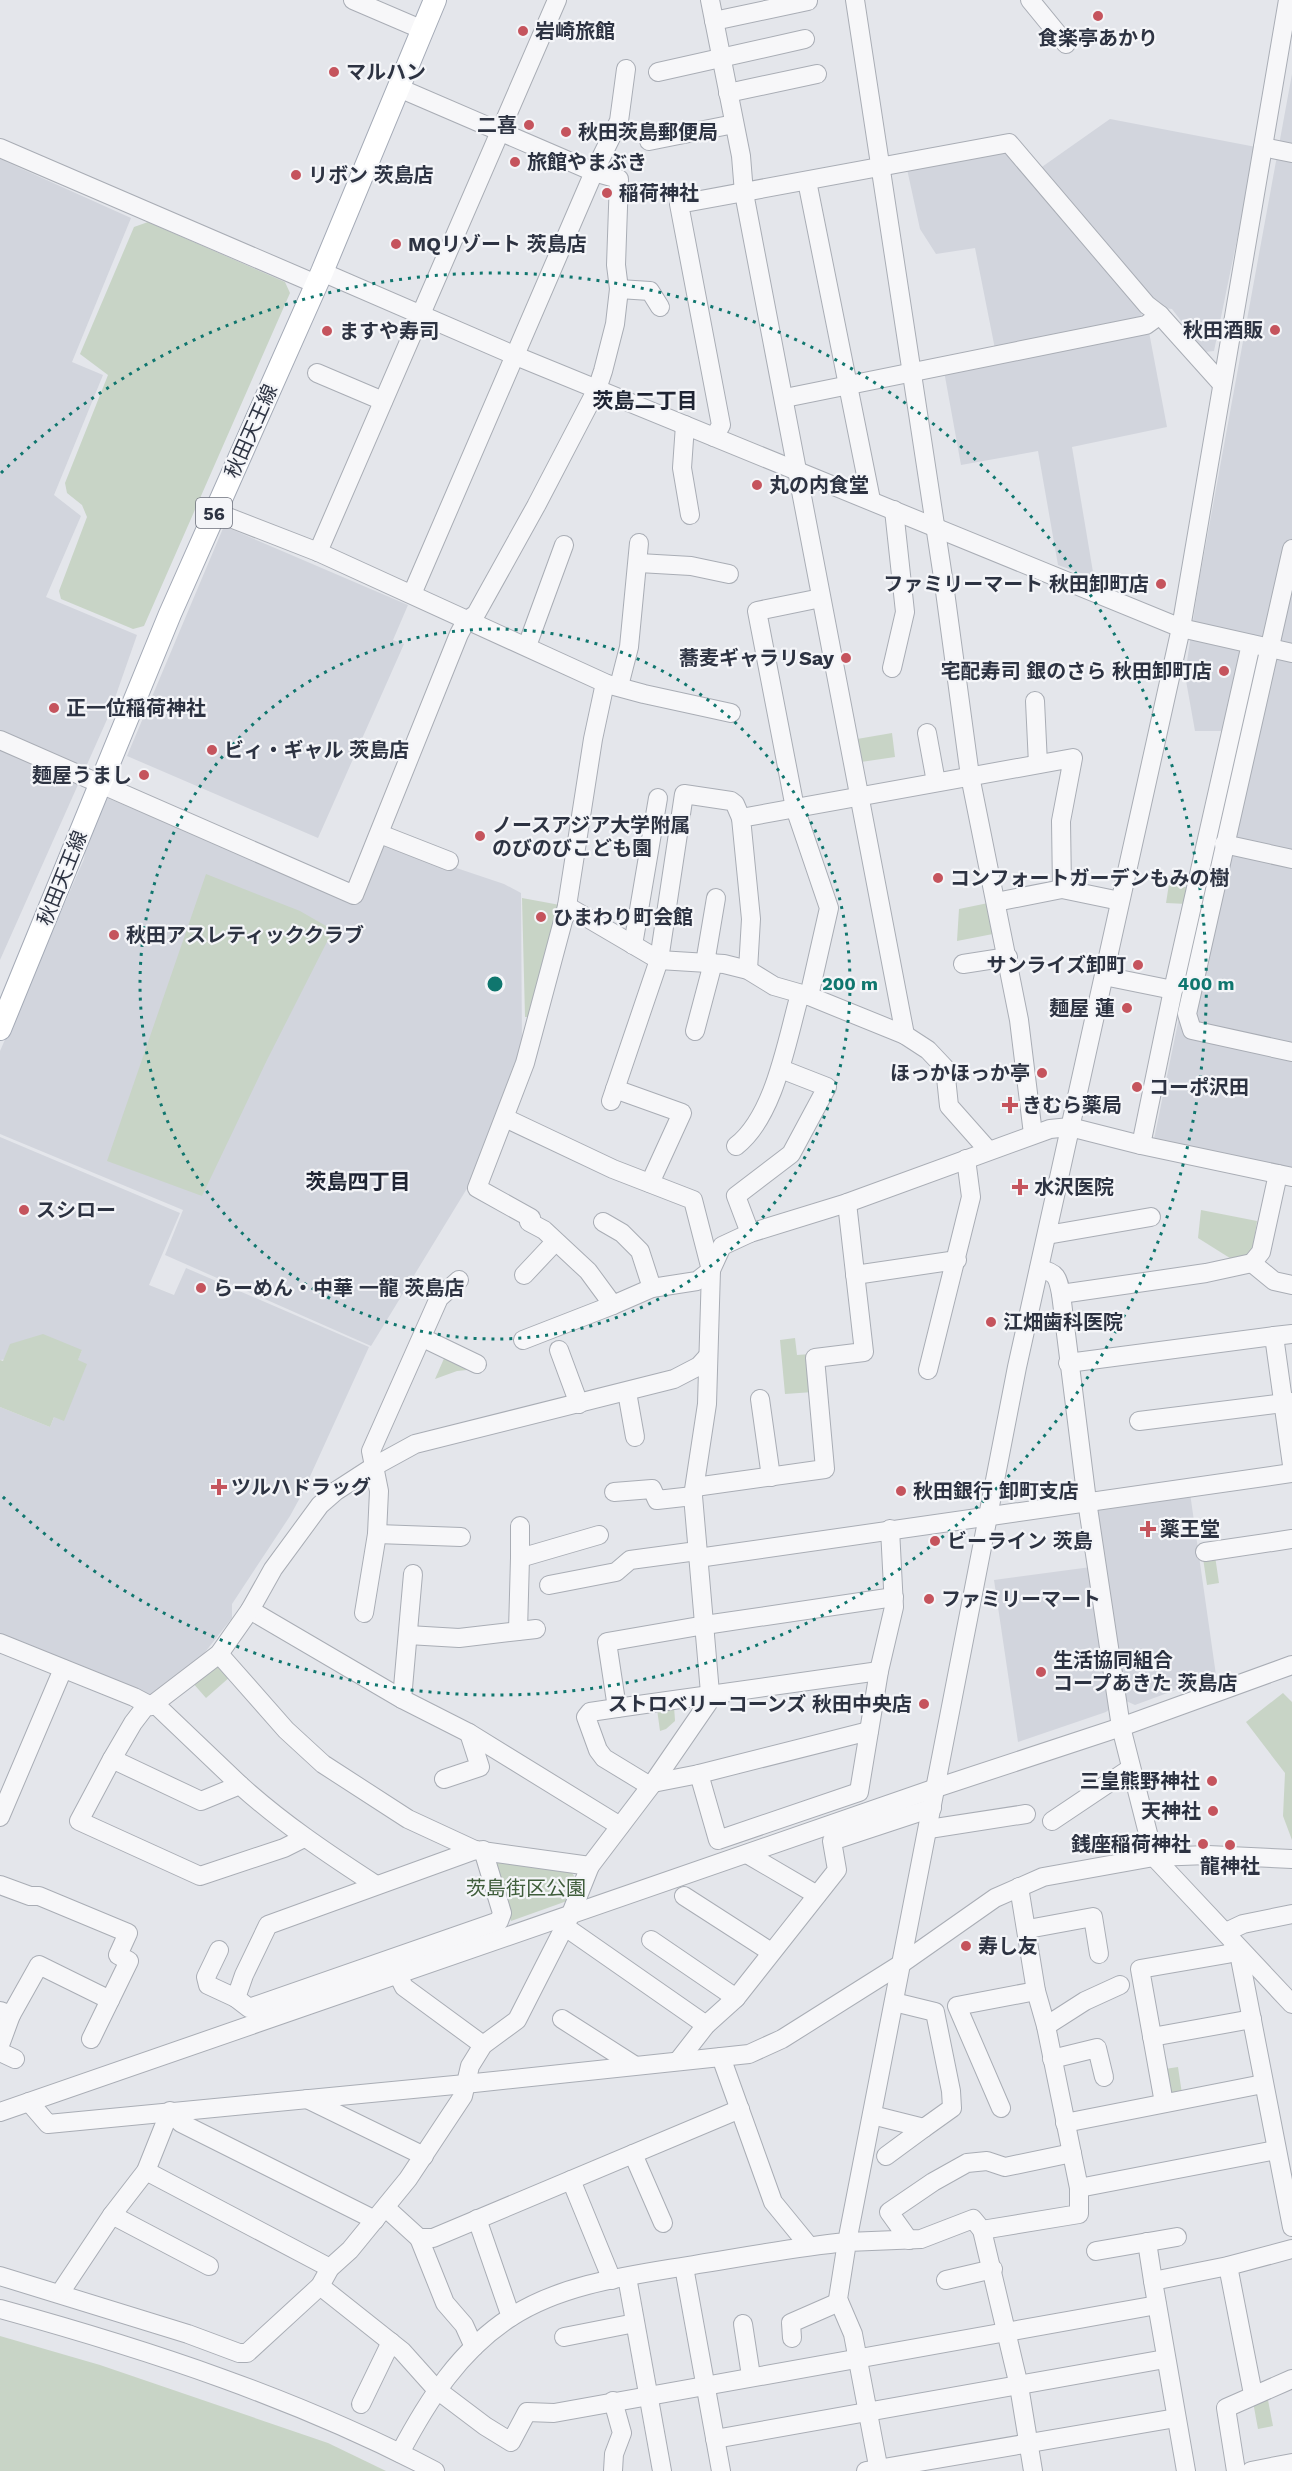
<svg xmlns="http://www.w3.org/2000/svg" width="1292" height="2471" font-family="'Work Sans','Noto Sans JP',sans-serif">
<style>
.built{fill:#d2d5dd}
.green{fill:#c8d4c6}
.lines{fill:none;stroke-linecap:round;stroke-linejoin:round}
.minor-casing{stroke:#a9adb5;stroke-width:20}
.major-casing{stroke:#a4aab6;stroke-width:24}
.minor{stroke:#f7f7f9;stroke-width:18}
.major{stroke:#fff;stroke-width:22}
.ring{fill:none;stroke:#0f766e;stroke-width:3;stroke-dasharray:3 6}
.poi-dot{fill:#c5545d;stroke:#f4f5f8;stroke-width:2}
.labels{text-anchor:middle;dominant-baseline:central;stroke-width:4.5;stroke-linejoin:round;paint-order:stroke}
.shield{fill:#f4f5f8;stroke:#696d79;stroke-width:1.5}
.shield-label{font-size:18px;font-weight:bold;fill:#2d3342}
.poi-label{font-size:20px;font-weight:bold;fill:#2d3342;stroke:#f4f5f8;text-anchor:start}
.street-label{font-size:20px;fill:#2d3342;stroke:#f4f5f8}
.park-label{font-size:20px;fill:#3f5d3b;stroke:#f4f5f8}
.neighbourhood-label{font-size:21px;font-weight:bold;fill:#1f2433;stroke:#f4f5f8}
.centre{fill:#0f766e;stroke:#f4f5f8;stroke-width:3}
.ring-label{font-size:18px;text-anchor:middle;font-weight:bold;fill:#0f766e;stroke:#f4f5f8;stroke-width:4.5;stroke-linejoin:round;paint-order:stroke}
</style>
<rect width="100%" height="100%" fill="#e4e6eb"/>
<g class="built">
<path d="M 1292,74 L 1292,1169 L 1154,1139 L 1238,731 L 1195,731 L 1185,675 L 1198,587 Z"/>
<path d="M 1110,119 L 1256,147 L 1214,351 L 1205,352 L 1172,309 L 1155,307 L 1039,169 Z"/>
<path d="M 1002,150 L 1013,156 L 1142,314 L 1138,320 L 995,349 L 975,248 L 936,254 L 920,229 L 907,169 Z"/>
<path d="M 0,159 L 131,218 L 72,362 L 103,375 L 54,495 L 81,516 L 46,597 L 137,635 L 109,715 L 0,960 Z"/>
<path d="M 1149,332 L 1167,427 L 1072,447 L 1094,578 L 1058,565 L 1038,451 L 961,465 L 944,371 Z"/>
<path d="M 224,526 L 408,605 L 393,640 L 404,644 L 318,838 L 127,756 Z"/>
<path d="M 107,798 L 357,902 L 382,843 L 504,884 L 521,893 L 522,1050 L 474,1177 L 371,1346 L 165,1255 L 183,1210 L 0,1134 L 0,1051 L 84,859 L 86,846 Z"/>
<path d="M 0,1137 L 180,1213 L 149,1285 L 174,1295 L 186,1268 L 369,1347 L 302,1494 L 290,1516 L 232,1604 L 232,1618 L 202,1656 L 147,1699 L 128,1688 L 0,1634 L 0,1407 L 50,1427 L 82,1350 L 0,1360 Z"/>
<path d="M 1190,1493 L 1216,1675 L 1135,1705 L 1124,1700 L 1094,1507 Z"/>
<path d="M 1091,1567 L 1112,1707 L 1106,1712 L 1018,1742 L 994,1580 Z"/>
</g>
<g class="green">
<path d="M 148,222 L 285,282 L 290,293 L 144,626 L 133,629 L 61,599 L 59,591 L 87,517 L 82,505 L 67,493 L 65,483 L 108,375 L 80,354 L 134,227 Z"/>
<path d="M 892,733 L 895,757 L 861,762 L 857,739 Z"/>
<path d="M 206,874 L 300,911 L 333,930 L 267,1060 L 202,1196 L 107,1161 Z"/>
<path d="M 1169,884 L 1191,888 L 1187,904 L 1166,903 Z"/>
<path d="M 522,898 L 560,905 L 530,1017 L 525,1017 Z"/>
<path d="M 993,902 L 998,933 L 957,941 L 959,909 Z"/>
<path d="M 1201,1210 L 1257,1221 L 1252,1254 L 1233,1260 L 1198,1238 Z"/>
<path d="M 43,1334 L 82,1350 L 78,1360 L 87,1364 L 64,1421 L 54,1417 L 50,1427 L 0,1407 L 0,1360 L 3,1361 L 10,1344 Z"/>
<path d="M 795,1338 L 797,1355 L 811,1354 L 813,1392 L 785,1394 L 780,1340 Z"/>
<path d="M 446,1354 L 477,1369 L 457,1371 L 435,1379 Z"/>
<path d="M 1215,1556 L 1219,1583 L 1207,1585 L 1203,1558 Z"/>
<path d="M 218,1660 L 231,1676 L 206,1698 L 192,1682 Z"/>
<path d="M 1283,1693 L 1292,1702 L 1292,1840 L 1283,1816 L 1285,1773 L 1246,1722 Z"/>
<path d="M 674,1706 L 675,1721 L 666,1729 L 660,1731 L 657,1709 Z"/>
<path d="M 494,1861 L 567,1866 L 577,1880 L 567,1901 L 511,1921 L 491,1866 Z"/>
<path d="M 1178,2067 L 1182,2094 L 1174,2095 L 1168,2090 L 1165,2069 Z"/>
<path d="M 0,2336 L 100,2365 L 328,2443 L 386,2471 L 0,2471 Z"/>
<path d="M 1267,2395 L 1273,2426 L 1258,2429 L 1253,2402 Z"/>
</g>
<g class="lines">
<g class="minor-casing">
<g id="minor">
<path d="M 353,0 L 423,30"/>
<path d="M 710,0 L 741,156 L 744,193 L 905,1035"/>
<path d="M 855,0 L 944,584 L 970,776 L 1019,1020 L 1033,1134"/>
<path d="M 1030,0 L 1066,44"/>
<path d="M 714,21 L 808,1"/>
<path d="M 658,72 L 805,39"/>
<path d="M 728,93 L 817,74"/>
<path d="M 649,141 L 734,124"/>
<path d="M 1263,147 L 1292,153"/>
<path d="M 0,148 L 316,284"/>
<path d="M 807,181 L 871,500"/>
<path d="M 322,272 L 516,356 L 1181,628 L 1292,653"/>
<path d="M 619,289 L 650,291 L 660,307"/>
<path d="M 317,373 L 383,401"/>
<path d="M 785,398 L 1146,325 L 1160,315"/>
<path d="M 685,425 L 682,468 L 690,515"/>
<path d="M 714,437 L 721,425 L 679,204 L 1009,143 L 1147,305 L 1160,315 L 1221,383"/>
<path d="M 215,512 L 318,552 L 605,683 L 593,739 L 567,906 L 525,1063 L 477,1188 L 531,1218 L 529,1222 L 544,1230 L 588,1271 L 613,1305 L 652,1288 L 697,1281 L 711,1270 L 693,1200 L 613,1169 L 505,1118"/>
<path d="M 1292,549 L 1187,1014 L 1192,1030 L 1292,1052"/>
<path d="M 318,552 L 557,0"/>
<path d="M 639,563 L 691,566 L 729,574"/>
<path d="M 412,594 L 594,172 L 619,121 L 626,69"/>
<path d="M 527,646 L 564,545"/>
<path d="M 892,668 L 905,612 L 894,510"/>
<path d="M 607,684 L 644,694 L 731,713"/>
<path d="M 619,686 L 629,647 L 639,543"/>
<path d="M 1035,701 L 1038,764"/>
<path d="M 927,733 L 936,782"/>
<path d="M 0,740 L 354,895 L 459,634 L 466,621 L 476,614 L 536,506 L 597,389 L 603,371 L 615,324 L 619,289 L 616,265 L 619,179 L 594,172 L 399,88"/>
<path d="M 380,834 L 449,861"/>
<path d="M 1224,844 L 1292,859"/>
<path d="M 996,902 L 1062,889"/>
<path d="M 567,906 L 659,960 L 724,964 L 748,970 L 774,986 L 809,996 L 905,1035 L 928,1050 L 945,1068 L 949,1106 L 988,1150"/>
<path d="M 633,945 L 658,798"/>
<path d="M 705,963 L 716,898"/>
<path d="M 963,964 L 1008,957"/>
<path d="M 748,970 L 751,919 L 741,818 L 1073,758 L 1061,821 L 1062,889 L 1120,901"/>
<path d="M 1104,976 L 1173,990"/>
<path d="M 809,996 L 829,908 L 795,808 L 757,611 L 821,598"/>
<path d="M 695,1031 L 713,963"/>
<path d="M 615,1089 L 682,1113 L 650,1183"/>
<path d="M 611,1101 L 659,960 L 684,794 L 731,801 L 735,804 L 741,818"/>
<path d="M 1141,1145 L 1173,990 L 1251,644"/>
<path d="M 736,1146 C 775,1116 787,1039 800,994"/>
<path d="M 603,1222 L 622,1233 L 640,1251 L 652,1288"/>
<path d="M 750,1233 L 736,1196 L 791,1154 L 827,1087 L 781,1069"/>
<path d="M 1047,1235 L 1151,1217"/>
<path d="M 1252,1263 L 1274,1281 L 1292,1285"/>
<path d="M 1039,1269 C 1057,1272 1058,1278 1061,1294 L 1087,1501 L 1121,1727 L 1154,1857 L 1292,2004"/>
<path d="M 524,1275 L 555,1242"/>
<path d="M 855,1275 L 957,1260"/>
<path d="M 1061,1294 L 1206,1273 L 1252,1263 L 1261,1252 L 1278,1174"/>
<path d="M 1274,1336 L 1292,1334"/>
<path d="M 423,1338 L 477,1364"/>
<path d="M 523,1340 L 613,1305"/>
<path d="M 559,1350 L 579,1404"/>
<path d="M 1068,1363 L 1274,1336 L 1292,1465"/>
<path d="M 928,1370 L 971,1197 L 966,1159"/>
<path d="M 627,1392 L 635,1437"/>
<path d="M 760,1399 L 771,1477"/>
<path d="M 1139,1421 L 1292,1402"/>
<path d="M 695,1487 L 825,1469 L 815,1358 L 864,1352 L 847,1203"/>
<path d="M 614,1492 L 652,1489 L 657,1500 L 693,1496"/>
<path d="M 520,1526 L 520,1558"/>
<path d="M 377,1534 L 461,1537"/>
<path d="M 1205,1552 L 1292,1539"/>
<path d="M 698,1558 L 1292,1473"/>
<path d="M 549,1585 L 616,1572 L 630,1560 L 697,1551"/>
<path d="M 250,1610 L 402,1699 L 469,1733 L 620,1826"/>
<path d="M 364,1613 L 377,1534 L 379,1491 L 371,1451 L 439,1298 L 459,1280"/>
<path d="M 518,1631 L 520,1558 L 599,1535"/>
<path d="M 408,1635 L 459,1638 L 536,1629"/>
<path d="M 0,1643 L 134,1697 L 151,1706 L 219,1654 L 250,1610 L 273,1569 L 320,1505 L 336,1491 L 373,1467 L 415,1444 L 674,1379 L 699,1366 L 708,1356"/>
<path d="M 219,1654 L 286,1730 L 323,1764 L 408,1819 L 475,1850 L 590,1866"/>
<path d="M 879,1671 L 617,1708 L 607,1642 L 705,1625 L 894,1597"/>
<path d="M 402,1699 L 413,1574"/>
<path d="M 155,1704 L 240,1785"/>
<path d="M 617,1708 L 590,1712 L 586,1717 L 598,1750 L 604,1758 L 650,1786"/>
<path d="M 112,1759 L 133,1723 L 146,1706"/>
<path d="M 699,1774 L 718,1840 L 859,1792 L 879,1671 L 894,1607 L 890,1529"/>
<path d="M 444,1779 L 480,1767 L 469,1733"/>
<path d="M 653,1783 L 699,1774 L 869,1731"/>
<path d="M 0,1817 L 63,1669"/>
<path d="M 1052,1821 L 1131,1768"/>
<path d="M 929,1829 L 1026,1814"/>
<path d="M 304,1838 L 284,1848 L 200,1876 L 79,1821 L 112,1759 L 201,1801 L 240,1785 C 282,1823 328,1854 376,1885"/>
<path d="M 747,1854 L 817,1895"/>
<path d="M 0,1885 L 30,1896 L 39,1896 L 128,1933 L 118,1955 L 129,1961 L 110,2000 L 39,1965 L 11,2015 L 0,2011"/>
<path d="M 684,1896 L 771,1952"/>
<path d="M 564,1926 L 706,2025"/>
<path d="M 1028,1929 L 1093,1917 L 1099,1954"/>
<path d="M 1226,1932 L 1243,1924 L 1292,1914"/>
<path d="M 651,1940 L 736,1998"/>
<path d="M 219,1950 L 206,1977 L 208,1985 L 236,1998 L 244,1975 L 268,1925 L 475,1850"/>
<path d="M 398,1975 L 404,1987 L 483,2045"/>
<path d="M 236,1998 L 249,2008 L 499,1921 L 502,1913 L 483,1850"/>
<path d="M 562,2019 L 634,2065"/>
<path d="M 1046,2026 L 1085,2001 L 1120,1985"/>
<path d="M 1152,2037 L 1252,2019"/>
<path d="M 91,2039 L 110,2000"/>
<path d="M 0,2045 L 11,2015"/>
<path d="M 0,2052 L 15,2059"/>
<path d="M 721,2057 L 773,2202 L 809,2246"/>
<path d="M 1052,2059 L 1097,2048 L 1104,2077"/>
<path d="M 678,2061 L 706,2025 L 736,1998 L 837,1870 L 832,1841 L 932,1808"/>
<path d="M 307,2099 L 424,2156"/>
<path d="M 29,2102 L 48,2124 L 465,2084 L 749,2054 L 782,2039 L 901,1964 L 995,1898 L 1043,1877 L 1154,1857 L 1208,1855 L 1292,1859"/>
<path d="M 1164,2103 L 1140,1969 L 1227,1954 L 1238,1948 L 1292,2227"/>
<path d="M 1001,2108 L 957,2006 L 1036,1991"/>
<path d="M 0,2112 L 936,1788 L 1121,1727 L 1292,1665"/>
<path d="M 872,2115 L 924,2128 L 952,2108 L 951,2091 L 935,2012 L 894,2002"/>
<path d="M 1065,2123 L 1263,2084"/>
<path d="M 633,2154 L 663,2223"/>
<path d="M 886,2156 L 924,2128"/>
<path d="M 146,2171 L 330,2268"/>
<path d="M 571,2180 L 612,2280"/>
<path d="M 1079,2188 L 1276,2150"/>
<path d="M 386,2208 L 419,2238 L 433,2238 L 740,2109"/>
<path d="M 112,2215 L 209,2266"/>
<path d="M 477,2219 L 511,2317"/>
<path d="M 982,2230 L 1019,2386 L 1033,2471"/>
<path d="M 419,2238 L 445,2303 L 464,2325 L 474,2347"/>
<path d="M 909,2240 L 889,2212 L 933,2182 L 967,2163 L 987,2161 L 1005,2167 L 1072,2153"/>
<path d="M 1147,2242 L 1153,2281"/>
<path d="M 1096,2251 L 1177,2237"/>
<path d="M 1228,2266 L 1253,2394"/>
<path d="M 684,2267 L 721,2471"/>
<path d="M 0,2276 L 188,2334 L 239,2353 L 247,2353 L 320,2286 L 330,2268 L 350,2250 L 408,2179 L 463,2096 L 470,2066 L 483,2045 L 517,2020 L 570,1916 L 590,1866 L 653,1783 L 708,1703 L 710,1693 L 693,1496 L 707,1404 L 711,1270 L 722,1246 L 750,1233 L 847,1203 L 1050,1129 L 1070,1127 L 1141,1145 L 1292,1177"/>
<path d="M 627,2277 L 662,2471"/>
<path d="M 946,2280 L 993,2269"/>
<path d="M 320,2286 L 402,2351 L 436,2389 L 485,2426 L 511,2442 L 527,2412 L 554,2413 L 1157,2305"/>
<path d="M 60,2293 L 112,2215 L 146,2171 L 170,2111 L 181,2123 L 375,2220"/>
<path d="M 0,2309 C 149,2350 298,2399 435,2471"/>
<path d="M 743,2324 L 751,2376"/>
<path d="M 564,2337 L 635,2323"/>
<path d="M 792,2338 L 791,2323 L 839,2302"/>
<path d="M 361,2404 L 391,2342"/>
<path d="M 715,2439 L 1165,2359"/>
<path d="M 400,2453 C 428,2400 460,2350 511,2317 C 565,2282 636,2275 699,2264 C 748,2256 797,2247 847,2242 L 1017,1367 L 1181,628 L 1288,0"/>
<path d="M 613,2471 L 614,2454 L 622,2433 L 613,2401"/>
<path d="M 866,2471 L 1176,2418"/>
<path d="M 879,2471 L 853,2334 L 838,2299 L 847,2242 L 921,2239 L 973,2219 L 982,2230 L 1079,2214 L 1079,2188 L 1046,2026 L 1036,1991 L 1019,1887"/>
<path d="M 1186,2471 L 1153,2281 L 1228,2266 L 1292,2249"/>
<path d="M 1236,2471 L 1226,2408 L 1292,2379"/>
<path d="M 1251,2471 L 1292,2463"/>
</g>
</g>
<g class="major-casing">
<path id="major" d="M 0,1029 L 170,614 L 322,272 L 435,0"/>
</g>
<use href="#minor" class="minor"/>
<use href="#major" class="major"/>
</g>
<g class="ring">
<circle cx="495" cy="984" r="355"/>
<path d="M1 473A711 711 0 1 1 1 1495"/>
</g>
<g class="poi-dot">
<circle cx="1098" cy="16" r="6"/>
<circle cx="523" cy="31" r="6"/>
<circle cx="334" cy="72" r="6"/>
<circle cx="529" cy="125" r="6"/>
<circle cx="566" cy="132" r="6"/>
<circle cx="515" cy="162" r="6"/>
<circle cx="296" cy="175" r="6"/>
<circle cx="607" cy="193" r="6"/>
<circle cx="396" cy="244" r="6"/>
<circle cx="1275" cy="330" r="6"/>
<circle cx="327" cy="331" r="6"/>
<circle cx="757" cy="485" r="6"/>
<circle cx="1161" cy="584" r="6"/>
<circle cx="846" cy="658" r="6"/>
<circle cx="1224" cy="671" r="6"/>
<circle cx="54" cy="708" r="6"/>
<circle cx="212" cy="750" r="6"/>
<circle cx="144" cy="775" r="6"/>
<circle cx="480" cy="836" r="6"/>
<circle cx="938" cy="878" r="6"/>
<circle cx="541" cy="917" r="6"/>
<circle cx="114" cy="935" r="6"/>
<circle cx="1138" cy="965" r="6"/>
<circle cx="1127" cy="1008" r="6"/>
<circle cx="1042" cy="1073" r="6"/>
<circle cx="1137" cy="1087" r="6"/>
<path d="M1007 1096h6v6h6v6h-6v6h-6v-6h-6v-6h6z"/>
<path d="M1017 1178h6v6h6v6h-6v6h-6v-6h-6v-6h6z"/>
<circle cx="24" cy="1210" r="6"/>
<circle cx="201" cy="1288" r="6"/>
<circle cx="991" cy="1322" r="6"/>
<path d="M216 1478h6v6h6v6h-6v6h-6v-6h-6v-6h6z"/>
<circle cx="901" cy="1491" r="6"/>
<path d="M1145 1520h6v6h6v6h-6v6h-6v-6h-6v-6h6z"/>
<circle cx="935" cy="1541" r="6"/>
<circle cx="929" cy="1599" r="6"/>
<circle cx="1041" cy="1672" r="6"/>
<circle cx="924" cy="1704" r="6"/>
<circle cx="1212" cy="1781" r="6"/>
<circle cx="1213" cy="1811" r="6"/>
<circle cx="1203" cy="1844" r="6"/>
<circle cx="1230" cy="1845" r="6"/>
<circle cx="966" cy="1946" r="6"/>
</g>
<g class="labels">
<rect class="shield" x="196" y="498" width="36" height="30" rx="4.5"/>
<g class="shield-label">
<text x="214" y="513">56</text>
</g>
<g class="poi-label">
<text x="535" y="31">岩崎旅館</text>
<text x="1098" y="38" text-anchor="middle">食楽亭あかり</text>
<text x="346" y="72">マルハン</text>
<text x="517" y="125" text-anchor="end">二喜</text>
<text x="578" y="132">秋田茨島郵便局</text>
<text x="527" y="162">旅館やまぶき</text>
<text x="308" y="175">リボン 茨島店</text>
<text x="619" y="193">稲荷神社</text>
<text x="408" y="244">MQリゾート 茨島店</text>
<text x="1263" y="330" text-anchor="end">秋田酒販</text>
<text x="339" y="331">ますや寿司</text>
<text x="769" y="485">丸の内食堂</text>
<text x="1149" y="584" text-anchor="end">ファミリーマート 秋田卸町店</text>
<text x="834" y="658" text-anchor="end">蕎麦ギャラリSay</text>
<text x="1212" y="671" text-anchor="end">宅配寿司 銀のさら 秋田卸町店</text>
<text x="66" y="708">正一位稲荷神社</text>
<text x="224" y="750">ビィ・ギャル 茨島店</text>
<text x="132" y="775" text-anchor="end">麺屋うまし</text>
<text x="492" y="825">ノースアジア大学附属<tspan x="492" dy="23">のびのびこども園</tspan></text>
<text x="950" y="878">コンフォートガーデンもみの樹</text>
<text x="553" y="917">ひまわり町会館</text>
<text x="126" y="935">秋田アスレティッククラブ</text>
<text x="1126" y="965" text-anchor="end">サンライズ卸町</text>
<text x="1115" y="1008" text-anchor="end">麺屋 蓮</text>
<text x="1030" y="1073" text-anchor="end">ほっかほっか亭</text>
<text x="1149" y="1087">コーポ沢田</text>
<text x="1022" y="1105">きむら薬局</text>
<text x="1034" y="1187">水沢医院</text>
<text x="36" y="1210">スシロー</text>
<text x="213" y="1288">らーめん・中華 一龍 茨島店</text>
<text x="1003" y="1322">江畑歯科医院</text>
<text x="231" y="1487">ツルハドラッグ</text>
<text x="913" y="1491">秋田銀行 卸町支店</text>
<text x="1160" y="1529">薬王堂</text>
<text x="947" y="1541">ビーライン 茨島</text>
<text x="941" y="1599">ファミリーマート</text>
<text x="1053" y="1660">生活協同組合<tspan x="1053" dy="23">コープあきた 茨島店</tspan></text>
<text x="912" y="1704" text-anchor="end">ストロベリーコーンズ 秋田中央店</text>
<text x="1200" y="1781" text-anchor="end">三皇熊野神社</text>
<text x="1201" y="1811" text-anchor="end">天神社</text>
<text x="1191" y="1844" text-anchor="end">銭座稲荷神社</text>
<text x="1230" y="1866" text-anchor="middle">龍神社</text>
<text x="978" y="1946">寿し友</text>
</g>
<g class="street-label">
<text transform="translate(251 431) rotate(-66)">秋田天王線</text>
<text transform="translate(62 878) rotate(-68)">秋田天王線</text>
</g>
<g class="park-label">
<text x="526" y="1888">茨島街区公園</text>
</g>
<g class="neighbourhood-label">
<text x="645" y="400">茨島二丁目</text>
<text x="358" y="1181">茨島四丁目</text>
</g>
</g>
<circle cx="495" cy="984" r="9" class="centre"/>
<g class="ring-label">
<text x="850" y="990">200 m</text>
<text x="1206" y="990">400 m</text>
</g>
</svg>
